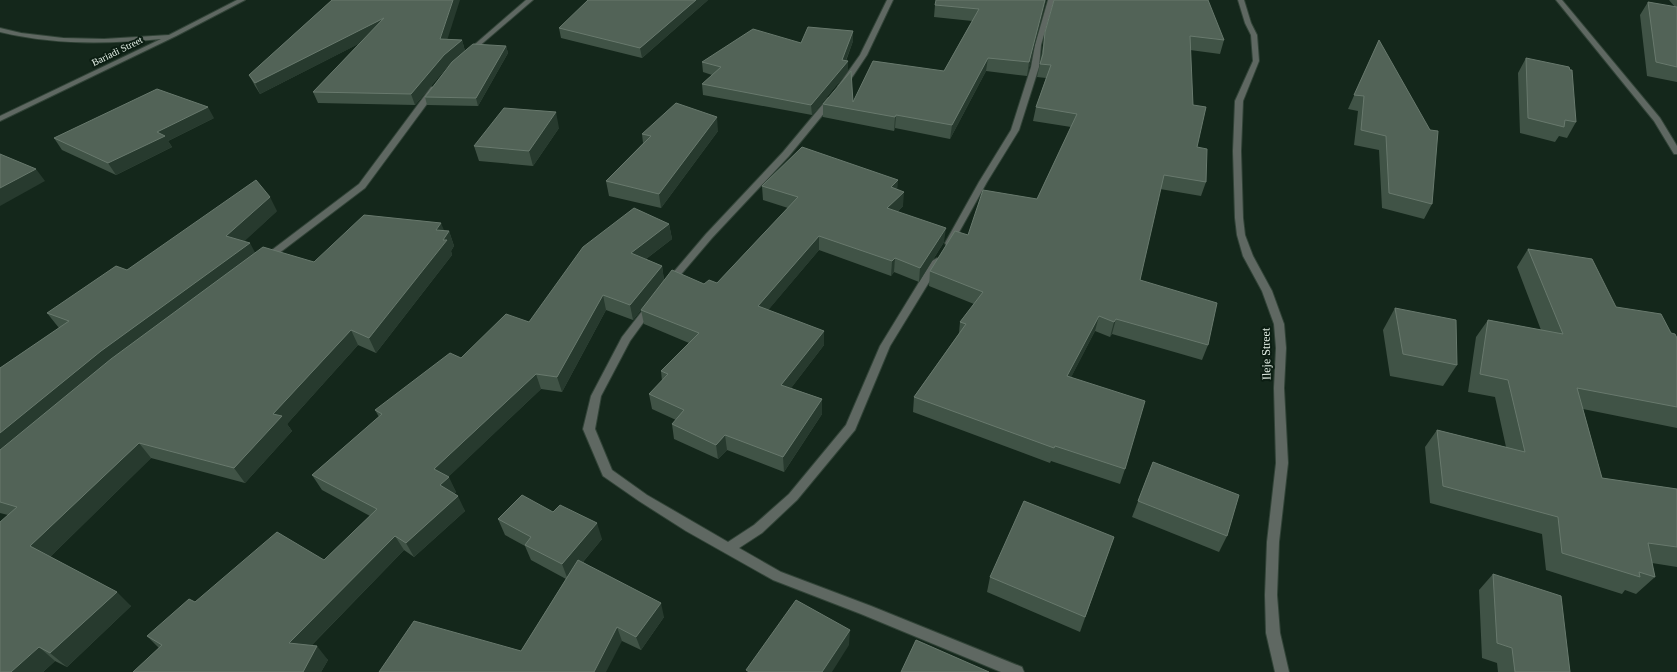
<svg xmlns="http://www.w3.org/2000/svg" width="1677" height="672" font-family="Georgia,serif">
<style>
.lines{fill:none;stroke-linecap:round;stroke-linejoin:round}
.minor-casing{stroke:#314337;stroke-width:2}
.minor{fill:#5f6862;fill-rule:evenodd}
.wall{fill:#405346}
.shaded-wall{fill:#273a2e}
.building{fill:#526357;stroke:#68796d}
.labels{text-anchor:middle;dominant-baseline:central;stroke-width:4;stroke-linejoin:round;paint-order:stroke}
.far-street-label{font-size:10px;fill:#e2eee5;stroke:#0b1d12}
.street-label{font-size:12px;fill:#e2eee5;stroke:#0b1d12}
</style>
<rect width="100%" height="100%" fill="#14271b"/>
<g class="lines">
<g class="minor-casing">
<g id="minor">
<path d="M 237,0 L 245,0 L 176,36 L 0,121 L 0,116 L 161,39 C 106,44 54,45 0,32 L 0,28 L 21,33 L 63,38 L 104,39 L 169,35 Z"/>
<path d="M 526,0 L 533,0 L 470,54 L 466,54 L 466,52 Z"/>
<path d="M 887,0 L 893,0 L 867,55 L 845,88 L 839,88 L 838,86 L 860,55 Z"/>
<path d="M 1048,0 L 1054,0 L 1041,45 L 1039,67 L 1019,130 L 987,182 L 953,243 L 952,245 L 946,245 L 945,243 L 979,182 L 1011,130 L 1031,67 L 1035,45 Z"/>
<path d="M 1238,0 L 1244,0 L 1251,23 L 1257,35 L 1259,61 L 1243,101 L 1241,151 L 1243,218 L 1245,235 L 1253,256 L 1272,291 L 1284,324 L 1286,348 L 1284,388 L 1288,463 L 1279,542 L 1277,595 L 1280,633 L 1289,672 L 1275,672 L 1266,633 L 1265,595 L 1267,542 L 1276,463 L 1274,388 L 1276,348 L 1274,324 L 1262,291 L 1243,256 L 1237,235 L 1235,218 L 1233,151 L 1235,101 L 1253,61 L 1251,35 L 1245,23 Z"/>
<path d="M 1556,0 L 1562,0 L 1660,118 L 1677,146 L 1677,154 L 1674,154 L 1654,121 Z"/>
<path d="M 431,87 L 434,87 L 438,89 L 365,188 L 270,260 L 264,260 L 262,258 L 264,256 L 359,184 Z"/>
<path d="M 828,98 L 831,98 L 835,100 L 789,156 L 712,238 L 672,285 L 666,285 L 664,283 L 666,281 L 706,234 L 783,152 Z"/>
<path d="M 937,258 L 942,261 L 890,346 L 855,430 L 797,500 L 762,533 L 739,548 L 781,572 L 871,606 L 1022,667 L 1024,672 L 1001,672 L 861,614 L 773,580 L 686,531 L 639,501 L 603,476 L 583,429 L 591,396 L 622,337 L 646,306 L 652,306 L 654,308 L 630,341 L 601,396 L 595,429 L 612,470 L 647,495 L 728,542 L 754,525 L 789,494 L 846,425 L 880,346 L 932,261 Z"/>
</g>
</g>
<use href="#minor" class="minor"/>
</g>
<g class="wall">
<path d="M 332,0 L 447,39 L 462,40 L 465,51 L 506,46 L 508,53 L 478,106 L 427,105 L 425,97 L 451,64 L 448,66 L 415,105 L 318,103 L 313,92 L 360,43 L 260,94 L 255,86 L 249,75 Z"/>
<path d="M 708,0 L 642,58 L 561,38 L 559,28 Z"/>
<path d="M 1046,0 L 1027,76 L 986,71 L 950,139 L 895,128 L 894,131 L 823,117 L 823,104 L 853,102 L 944,71 L 972,21 L 934,17 L 935,5 Z"/>
<path d="M 1054,0 L 1224,40 L 1220,54 L 1190,50 L 1193,105 L 1197,147 L 1206,182 L 1201,196 L 1160,189 L 1140,280 L 1208,345 L 1202,360 L 1112,334 L 1110,337 L 1095,331 L 1071,377 L 1125,469 L 1120,484 L 1051,461 L 1050,463 L 913,412 L 914,397 L 959,333 L 960,322 L 974,304 L 929,286 L 930,271 L 968,235 L 1037,199 L 1071,127 L 1033,121 L 1036,107 L 1046,78 L 1037,77 L 1040,64 L 1041,58 L 1045,32 Z"/>
<path d="M 1669,0 L 1677,0 L 1677,82 L 1647,76 L 1640,15 L 1648,2 L 1675,7 Z"/>
<path d="M 853,31 L 853,41 L 846,61 L 848,71 L 812,115 L 703,95 L 702,84 L 712,75 L 703,72 L 702,62 L 801,43 Z"/>
<path d="M 1379,40 L 1432,204 L 1424,219 L 1382,208 L 1379,150 L 1354,145 L 1358,111 L 1348,109 Z"/>
<path d="M 1526,58 L 1576,122 L 1567,138 L 1559,136 L 1555,142 L 1520,133 L 1518,73 Z"/>
<path d="M 214,118 L 168,141 L 172,147 L 116,175 L 62,150 L 54,138 Z"/>
<path d="M 559,128 L 533,166 L 479,161 L 474,146 Z"/>
<path d="M 718,131 L 661,208 L 609,196 L 606,181 L 643,143 L 642,134 Z"/>
<path d="M 762,186 L 897,189 L 903,206 L 897,212 L 944,242 L 919,282 L 894,272 L 891,276 L 819,250 L 768,310 L 824,345 L 791,388 L 822,399 L 822,414 L 784,472 L 727,450 L 718,459 L 674,439 L 672,424 L 676,420 L 652,409 L 649,394 L 662,381 L 661,371 L 689,343 L 644,324 L 641,310 L 633,320 L 606,310 L 562,392 L 541,389 L 448,477 L 456,492 L 454,494 L 465,511 L 414,557 L 404,550 L 311,646 L 328,660 L 321,672 L 133,672 L 159,648 L 147,636 L 195,602 L 324,560 L 370,516 L 322,490 L 312,475 L 379,417 L 375,410 L 461,358 L 529,322 L 669,224 L 672,239 L 646,259 L 662,266 L 664,280 L 704,284 L 717,283 L 788,208 L 763,200 Z"/>
<path d="M 277,211 L 244,241 L 255,253 L 314,262 L 444,231 L 449,231 L 454,246 L 451,251 L 452,255 L 376,353 L 358,345 L 287,424 L 292,431 L 245,483 L 151,458 L 50,557 L 131,606 L 67,667 L 55,661 L 43,672 L 8,515 L 0,513 L 0,368 L 59,328 L 47,313 L 127,270 Z"/>
<path d="M 1528,249 L 1616,307 L 1671,333 L 1677,338 L 1677,428 L 1583,409 L 1602,478 L 1677,489 L 1677,567 L 1652,563 L 1655,577 L 1636,594 L 1625,590 L 1622,594 L 1546,570 L 1542,534 L 1430,503 L 1425,447 L 1437,430 L 1506,447 L 1495,397 L 1468,392 L 1476,337 L 1488,320 L 1541,330 L 1517,267 Z"/>
<path d="M 1395,308 L 1457,365 L 1443,386 L 1390,376 L 1383,330 Z"/>
<path d="M 1153,462 L 1227,536 L 1219,552 L 1132,517 Z"/>
<path d="M 498,519 L 602,539 L 583,562 L 664,617 L 641,650 L 622,641 L 379,672 L 521,651 L 566,579 L 531,560 L 525,546 L 505,535 Z"/>
<path d="M 1114,537 L 1080,632 L 987,592 L 990,577 Z"/>
<path d="M 1493,574 L 1570,672 L 1498,672 L 1497,663 L 1482,658 L 1479,590 Z"/>
</g>
<g class="shaded-wall">
<path d="M 453,0 L 460,0 L 444,50 L 440,39 Z"/>
<path d="M 696,0 L 708,0 L 642,58 L 640,48 Z"/>
<path d="M 1045,0 L 1046,0 L 1027,76 L 1029,62 Z"/>
<path d="M 384,18 L 388,29 L 260,94 L 255,83 Z"/>
<path d="M 853,31 L 853,41 L 844,65 L 848,61 L 848,71 L 812,115 L 811,105 L 842,60 Z"/>
<path d="M 462,40 L 465,51 L 448,66 L 415,105 L 411,94 L 444,55 Z"/>
<path d="M 506,46 L 508,53 L 478,106 L 476,98 Z"/>
<path d="M 988,58 L 986,71 L 950,139 L 952,125 Z"/>
<path d="M 208,107 L 214,118 L 168,141 L 172,147 L 116,175 L 108,163 L 157,132 Z"/>
<path d="M 556,112 L 559,128 L 533,166 L 529,151 Z"/>
<path d="M 896,115 L 895,128 L 894,131 L 895,117 Z"/>
<path d="M 717,117 L 718,131 L 661,208 L 659,194 Z"/>
<path d="M 36,169 L 45,181 L 0,206 L 0,188 Z"/>
<path d="M 898,180 L 897,194 L 891,187 Z"/>
<path d="M 904,192 L 903,206 L 887,222 L 887,208 Z"/>
<path d="M 270,197 L 277,211 L 234,251 L 226,236 Z"/>
<path d="M 441,223 L 446,235 L 449,231 L 454,246 L 451,251 L 452,255 L 376,353 L 369,338 L 436,230 Z"/>
<path d="M 669,224 L 672,239 L 634,268 L 631,253 Z"/>
<path d="M 946,228 L 944,242 L 919,282 L 920,268 Z"/>
<path d="M 819,236 L 819,250 L 759,321 L 758,306 Z"/>
<path d="M 250,243 L 258,258 L 0,460 L 0,433 L 101,351 Z"/>
<path d="M 895,258 L 894,272 L 891,276 L 892,261 Z"/>
<path d="M 662,266 L 664,281 L 633,320 L 630,305 Z"/>
<path d="M 603,295 L 606,310 L 562,392 L 557,377 Z"/>
<path d="M 1099,316 L 1095,331 L 1064,391 L 1067,376 Z"/>
<path d="M 1116,319 L 1112,334 L 1110,337 L 1114,322 Z"/>
<path d="M 351,330 L 358,345 L 287,424 L 292,431 L 245,483 L 234,468 L 273,414 Z"/>
<path d="M 824,331 L 824,345 L 782,400 L 781,385 Z"/>
<path d="M 536,374 L 541,389 L 441,484 L 434,469 Z"/>
<path d="M 822,399 L 822,414 L 784,472 L 783,457 Z"/>
<path d="M 725,435 L 727,450 L 718,459 L 716,445 Z"/>
<path d="M 139,443 L 151,458 L 46,561 L 30,546 Z"/>
<path d="M 449,477 L 456,492 L 447,500 L 440,485 Z"/>
<path d="M 458,496 L 465,511 L 414,557 L 406,543 Z"/>
<path d="M 597,523 L 602,539 L 568,580 L 562,564 Z"/>
<path d="M 395,536 L 404,550 L 300,657 L 289,643 Z"/>
<path d="M 117,592 L 131,606 L 67,667 L 50,653 Z"/>
<path d="M 661,603 L 664,617 L 641,650 L 636,637 Z"/>
<path d="M 617,627 L 622,641 L 606,672 L 594,672 Z"/>
<path d="M 850,630 L 849,645 L 832,672 L 822,672 Z"/>
<path d="M 317,646 L 328,660 L 321,672 L 303,672 Z"/>
<path d="M 39,647 L 55,661 L 43,672 L 11,672 Z"/>
</g>
<g class="building">
<path d="M 332,0 L 453,0 L 440,39 L 462,40 L 444,55 L 411,94 L 313,92 L 384,18 L 255,83 L 249,75 Z"/>
<path d="M 588,0 L 696,0 L 640,48 L 559,28 Z"/>
<path d="M 936,0 L 1045,0 L 1029,62 L 988,58 L 952,125 L 896,115 L 895,117 L 823,104 L 851,71 L 853,102 L 873,61 L 944,71 L 979,9 L 935,5 Z"/>
<path d="M 1054,0 L 1208,0 L 1224,40 L 1190,36 L 1193,105 L 1206,107 L 1197,147 L 1207,149 L 1206,182 L 1164,175 L 1140,280 L 1217,303 L 1208,345 L 1116,319 L 1114,322 L 1099,316 L 1067,376 L 1145,401 L 1125,469 L 1055,446 L 1054,448 L 914,397 L 966,324 L 960,322 L 983,292 L 930,271 L 955,231 L 968,235 L 983,190 L 1037,199 L 1077,114 L 1036,107 L 1051,65 L 1040,64 L 1043,54 L 1045,32 Z"/>
<path d="M 1648,2 L 1677,7 L 1677,67 L 1656,62 Z"/>
<path d="M 808,27 L 853,31 L 842,60 L 848,61 L 811,105 L 702,84 L 721,67 L 702,62 L 753,29 L 801,43 Z"/>
<path d="M 1379,40 L 1430,130 L 1438,131 L 1432,204 L 1389,193 L 1386,136 L 1361,130 L 1364,96 L 1354,95 Z"/>
<path d="M 473,44 L 506,46 L 476,98 L 425,97 L 452,62 Z"/>
<path d="M 1526,58 L 1569,67 L 1570,70 L 1572,70 L 1576,122 L 1565,120 L 1564,127 L 1528,118 Z"/>
<path d="M 157,89 L 208,107 L 157,132 L 165,136 L 108,163 L 54,138 Z"/>
<path d="M 676,103 L 717,117 L 659,194 L 606,181 L 651,136 L 642,134 Z"/>
<path d="M 504,108 L 556,112 L 529,151 L 474,146 Z"/>
<path d="M 802,147 L 898,180 L 891,187 L 904,192 L 887,208 L 946,228 L 920,268 L 895,258 L 892,261 L 819,236 L 758,306 L 824,331 L 781,385 L 822,399 L 783,457 L 725,435 L 716,445 L 672,424 L 684,410 L 649,394 L 668,374 L 661,371 L 699,333 L 641,310 L 672,270 L 704,284 L 709,280 L 717,283 L 798,197 L 762,186 Z"/>
<path d="M 0,154 L 36,169 L 0,188 Z"/>
<path d="M 256,180 L 270,197 L 226,236 L 250,243 L 101,351 L 0,433 L 0,368 L 69,321 L 47,313 L 116,266 L 127,270 Z"/>
<path d="M 634,208 L 669,224 L 631,253 L 662,266 L 630,305 L 603,295 L 557,377 L 536,374 L 434,469 L 449,477 L 440,485 L 458,496 L 406,543 L 395,536 L 289,643 L 317,646 L 303,672 L 133,672 L 162,645 L 147,636 L 189,599 L 195,602 L 277,532 L 324,560 L 377,509 L 312,475 L 382,414 L 375,410 L 450,353 L 461,358 L 506,314 L 529,322 L 583,247 Z"/>
<path d="M 364,215 L 441,223 L 436,230 L 449,231 L 443,240 L 447,240 L 369,338 L 351,330 L 273,414 L 282,416 L 234,468 L 139,443 L 30,546 L 117,592 L 50,653 L 39,647 L 11,672 L 0,672 L 0,522 L 17,507 L 0,502 L 0,450 L 111,359 L 263,247 L 314,262 Z"/>
<path d="M 1528,249 L 1592,259 L 1616,307 L 1661,314 L 1671,333 L 1675,334 L 1677,338 L 1677,407 L 1577,388 L 1602,478 L 1677,489 L 1677,547 L 1648,543 L 1655,577 L 1639,572 L 1640,577 L 1562,553 L 1558,517 L 1443,486 L 1437,430 L 1525,452 L 1508,380 L 1480,374 L 1488,320 L 1563,334 Z"/>
<path d="M 1395,308 L 1456,320 L 1457,365 L 1403,354 Z"/>
<path d="M 1153,462 L 1239,495 L 1227,536 L 1138,501 Z"/>
<path d="M 522,495 L 553,512 L 560,505 L 597,523 L 562,564 L 525,545 L 531,537 L 498,519 Z"/>
<path d="M 1024,501 L 1114,537 L 1085,617 L 990,577 Z"/>
<path d="M 578,560 L 661,603 L 636,637 L 617,627 L 594,672 L 379,672 L 414,621 L 521,651 Z"/>
<path d="M 1493,574 L 1561,596 L 1570,672 L 1515,672 L 1512,648 L 1497,643 Z"/>
<path d="M 796,600 L 850,630 L 822,672 L 749,672 L 746,670 Z"/>
<path d="M 916,640 L 989,672 L 901,672 Z"/>
</g>
<g class="labels">
<g class="far-street-label">
<text transform="translate(117 51) rotate(-26)">Bariadi Street</text>
</g>
<g class="street-label">
<text transform="translate(1266 354) rotate(-91)">Ileje Street</text>
</g>
</g>
</svg>
